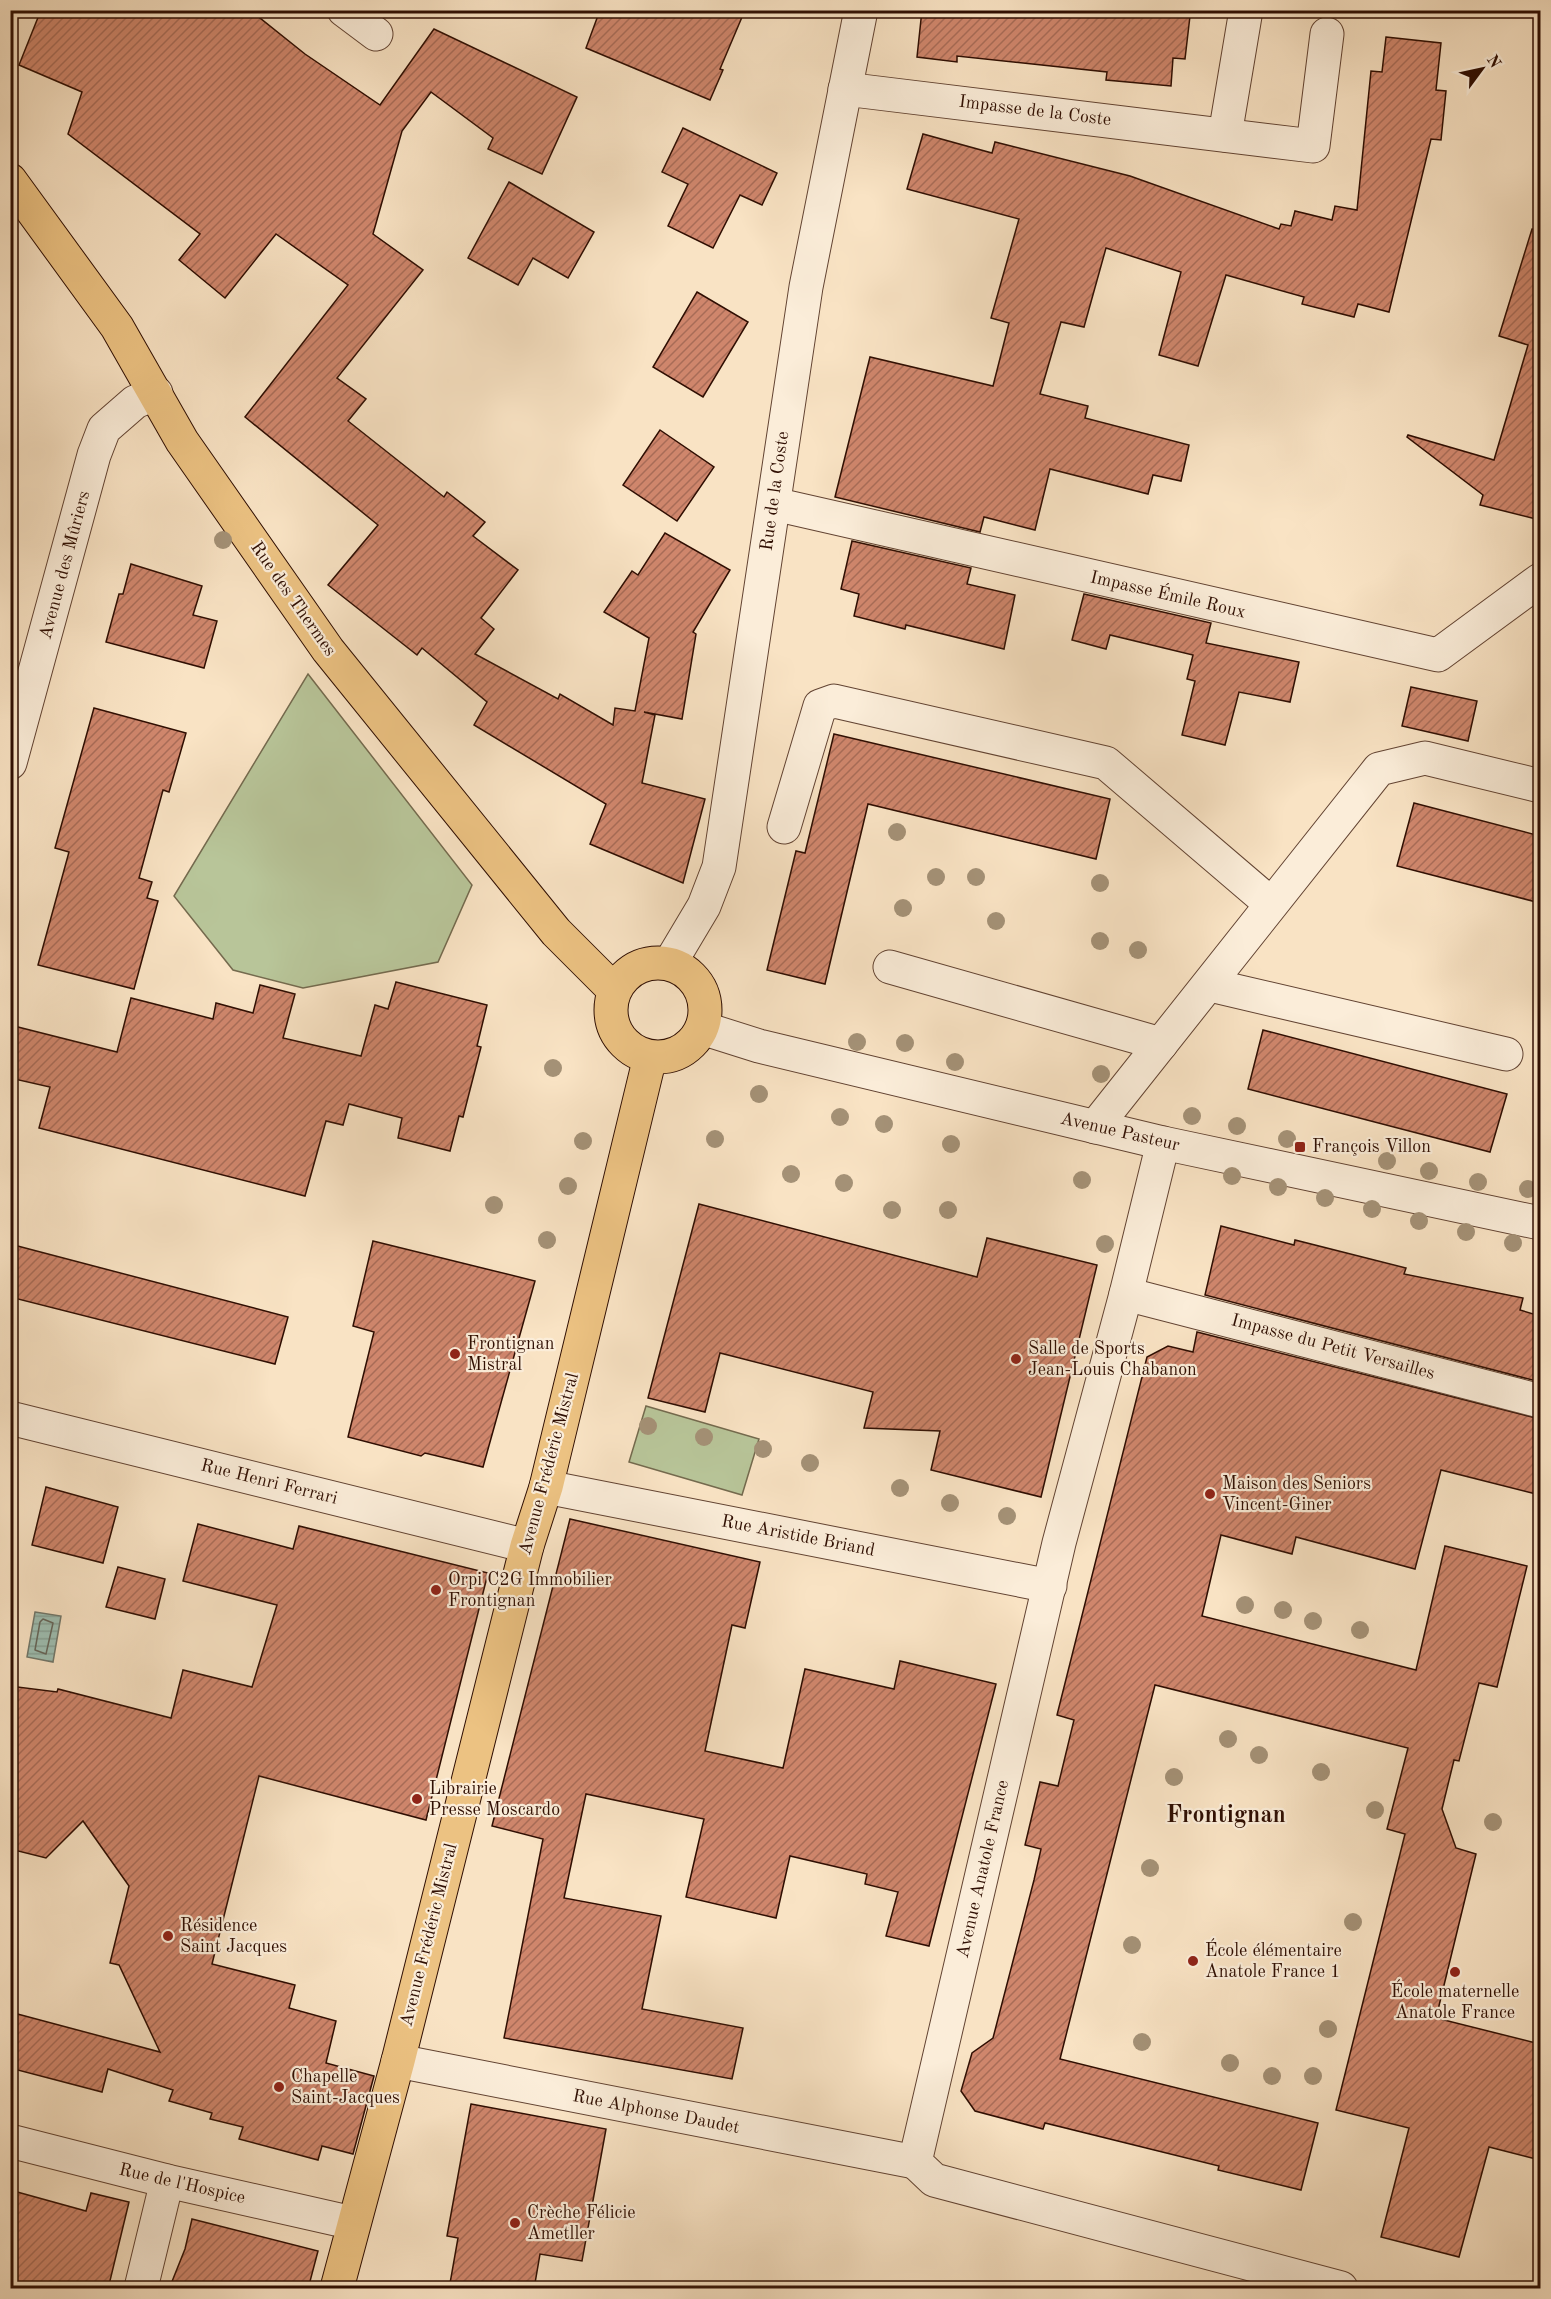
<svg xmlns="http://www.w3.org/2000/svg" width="1551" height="2299" font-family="'Old Standard TT',serif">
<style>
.park{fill:#b8c599;stroke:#746a4e;stroke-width:1.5}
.water{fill:url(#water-rules);stroke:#72786b;stroke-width:1.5}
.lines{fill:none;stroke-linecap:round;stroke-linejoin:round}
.shore{stroke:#66665a;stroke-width:1.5}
.building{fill:url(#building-hatch);stroke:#2f0e02;stroke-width:1.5}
.minor-casing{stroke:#624332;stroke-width:35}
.major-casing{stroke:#2f0e02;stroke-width:35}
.minor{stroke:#fbedd9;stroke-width:33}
.major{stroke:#ecc282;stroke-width:33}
.tree{fill:#a49176}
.poi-dot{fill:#8f2418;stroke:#fbedd9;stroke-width:2}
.labels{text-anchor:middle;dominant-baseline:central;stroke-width:4.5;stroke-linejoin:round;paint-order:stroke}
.street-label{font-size:18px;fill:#2f0e02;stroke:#fbedd9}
.poi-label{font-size:18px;fill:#2f0e02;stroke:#fbedd9;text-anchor:start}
.district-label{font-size:24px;font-weight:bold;fill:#2f0e02;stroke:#fbedd9}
</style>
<defs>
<pattern id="water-rules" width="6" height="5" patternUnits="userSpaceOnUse" patternTransform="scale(1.5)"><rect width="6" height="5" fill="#9ebeb1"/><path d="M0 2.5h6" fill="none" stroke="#88a297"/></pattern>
<pattern id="building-hatch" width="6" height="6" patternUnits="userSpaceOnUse" patternTransform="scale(1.5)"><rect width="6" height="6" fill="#cf866c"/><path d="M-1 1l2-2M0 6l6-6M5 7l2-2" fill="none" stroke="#a86c57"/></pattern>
</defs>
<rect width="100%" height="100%" fill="#f9e3c4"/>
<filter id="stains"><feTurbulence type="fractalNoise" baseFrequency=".00333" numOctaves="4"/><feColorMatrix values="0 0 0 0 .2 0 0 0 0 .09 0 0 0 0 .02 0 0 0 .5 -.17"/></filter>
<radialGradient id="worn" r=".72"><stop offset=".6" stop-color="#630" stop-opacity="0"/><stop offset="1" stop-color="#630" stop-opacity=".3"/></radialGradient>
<g class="park">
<path d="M 308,674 L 472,885 L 438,962 L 303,988 L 233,970 L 174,896 Z"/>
<path d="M 646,1406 L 759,1439 L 742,1495 L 629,1462 Z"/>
</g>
<path class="water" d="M 35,1612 L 61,1616 L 53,1662 L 27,1657 Z"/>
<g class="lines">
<path class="shore" d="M 43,1619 L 53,1623 L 46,1654 L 35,1650 L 40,1622 Z"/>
</g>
<g class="building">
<path d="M 41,10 L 250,10 L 305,54 L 380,105 L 434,29 L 577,97 L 542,174 L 488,149 L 493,138 L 431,92 L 402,131 L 373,234 L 423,270 L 337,378 L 366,399 L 348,421 L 444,497 L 447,492 L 485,522 L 473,536 L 518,570 L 481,618 L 494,629 L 475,654 L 558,699 L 560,694 L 613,725 L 615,708 L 635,711 L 649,638 L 604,612 L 632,571 L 638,575 L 665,533 L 730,570 L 693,632 L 696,634 L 682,719 L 644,712 L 655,715 L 642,783 L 705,799 L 683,883 L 590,844 L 606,804 L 474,725 L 487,702 L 422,648 L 417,655 L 328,585 L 378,525 L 245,417 L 348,285 L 276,234 L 225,298 L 179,260 L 200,234 L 68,134 L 82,92 L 19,65 Z"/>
<path d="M 600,10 L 745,10 L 720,69 L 723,70 L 710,100 L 586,48 Z"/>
<path d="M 922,10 L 1184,10 L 1183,15 L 1190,16 L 1185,59 L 1173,58 L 1171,86 L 1106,80 L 1107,72 L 957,56 L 957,62 L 917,57 Z"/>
<path d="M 1386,37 L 1441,43 L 1436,90 L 1446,91 L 1441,140 L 1431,139 L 1389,312 L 1358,304 L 1354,317 L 1302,304 L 1304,297 L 1226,275 L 1198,366 L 1159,355 L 1181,272 L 1106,248 L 1084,327 L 1061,322 L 1040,394 L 1088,406 L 1085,418 L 1189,445 L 1181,481 L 1153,475 L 1148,494 L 1050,469 L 1035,530 L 984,517 L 980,532 L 835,497 L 870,357 L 993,386 L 1009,323 L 991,318 L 1019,219 L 907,189 L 923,134 L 992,153 L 995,142 L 1130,176 L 1279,229 L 1281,224 L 1291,226 L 1295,211 L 1332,220 L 1335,206 L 1357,210 L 1371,71 L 1382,72 Z"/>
<path d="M 683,128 L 777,173 L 762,205 L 740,195 L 713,248 L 668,226 L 688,184 L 662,172 Z"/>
<path d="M 509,182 L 594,232 L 568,278 L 533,258 L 518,285 L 468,258 Z"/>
<path d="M 1532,229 L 1540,230 L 1540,520 L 1480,505 L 1483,495 L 1407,437 L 1408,435 L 1494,460 L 1528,345 L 1499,336 Z"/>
<path d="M 697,292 L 748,322 L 703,397 L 653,367 Z"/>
<path d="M 660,430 L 714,467 L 677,521 L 623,485 Z"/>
<path d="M 852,541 L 971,568 L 967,584 L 1015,595 L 1004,649 L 906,625 L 905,629 L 854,616 L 859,594 L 841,589 Z"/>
<path d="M 131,564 L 202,586 L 193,615 L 217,621 L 204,668 L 106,642 L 119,594 L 123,594 Z"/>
<path d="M 1084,594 L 1211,623 L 1206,643 L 1299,662 L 1290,702 L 1239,692 L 1225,745 L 1182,735 L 1195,681 L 1187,679 L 1193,655 L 1110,635 L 1106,649 L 1072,640 Z"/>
<path d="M 1411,687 L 1477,701 L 1468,741 L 1402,726 Z"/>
<path d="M 94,708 L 186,733 L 169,792 L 163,790 L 139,878 L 152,882 L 147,898 L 158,901 L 134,989 L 38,965 L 69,852 L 55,848 Z"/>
<path d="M 834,734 L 1110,799 L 1096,859 L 868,804 L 825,984 L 767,970 L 796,851 L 805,853 Z"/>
<path d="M 1414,803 L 1540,836 L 1540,903 L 1397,866 Z"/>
<path d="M 396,982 L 487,1005 L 477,1046 L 481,1047 L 463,1117 L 459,1116 L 450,1151 L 398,1138 L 402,1118 L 349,1104 L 343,1125 L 326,1121 L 305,1196 L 39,1128 L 50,1087 L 10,1078 L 10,1025 L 117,1052 L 131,998 L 213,1019 L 216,1003 L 253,1013 L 260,985 L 295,994 L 283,1038 L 361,1056 L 375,1005 L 388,1009 Z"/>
<path d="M 1263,1030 L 1507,1094 L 1490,1152 L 1248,1089 Z"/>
<path d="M 699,1204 L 977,1277 L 987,1238 L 1097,1265 L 1041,1497 L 931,1470 L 940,1431 L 864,1428 L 873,1392 L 720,1353 L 705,1412 L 648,1398 Z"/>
<path d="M 1221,1226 L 1294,1245 L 1295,1240 L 1406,1268 L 1404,1274 L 1523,1298 L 1520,1310 L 1540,1316 L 1540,1382 L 1205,1295 Z"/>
<path d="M 373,1241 L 535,1281 L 483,1467 L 425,1453 L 421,1456 L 348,1437 L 374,1332 L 353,1326 Z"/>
<path d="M 10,1244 L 288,1317 L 275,1364 L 10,1297 Z"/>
<path d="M 1197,1332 L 1540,1419 L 1540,1495 L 1441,1470 L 1415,1569 L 1296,1537 L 1292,1554 L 1221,1535 L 1202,1616 L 1416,1670 L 1445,1546 L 1527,1566 L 1497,1687 L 1479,1683 L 1459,1761 L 1454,1760 L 1442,1809 L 1456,1848 L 1476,1854 L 1436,2018 L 1540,2044 L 1540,2160 L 1489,2147 L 1459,2257 L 1381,2237 L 1409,2128 L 1336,2110 L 1405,1834 L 1387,1829 L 1408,1748 L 1155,1685 L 1060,2059 L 1318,2123 L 1301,2190 L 1218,2170 L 1219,2166 L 1045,2123 L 1043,2129 L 975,2111 L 961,2091 L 972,2053 L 993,2038 L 1034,1880 L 1041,1849 L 1025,1845 L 1040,1782 L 1058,1786 L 1074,1720 L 1057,1715 L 1147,1357 L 1168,1346 L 1193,1352 Z"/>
<path d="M 46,1487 L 118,1507 L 103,1563 L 32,1545 Z"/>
<path d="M 570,1519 L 760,1562 L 745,1628 L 732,1625 L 705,1751 L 783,1768 L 805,1669 L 894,1689 L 900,1661 L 996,1684 L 929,1946 L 886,1936 L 898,1892 L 865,1884 L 867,1874 L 790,1856 L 776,1918 L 686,1897 L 704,1819 L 586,1794 L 564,1898 L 661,1916 L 642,2009 L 743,2028 L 732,2079 L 504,2038 L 543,1839 L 492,1826 Z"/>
<path d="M 198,1524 L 293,1549 L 299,1526 L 488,1573 L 426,1820 L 259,1776 L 212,1964 L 295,1985 L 289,2008 L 336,2021 L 326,2063 L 374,2076 L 353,2154 L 322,2146 L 318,2160 L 239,2139 L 243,2127 L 210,2119 L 212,2113 L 169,2101 L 173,2090 L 108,2069 L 102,2092 L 10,2068 L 10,2012 L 160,2052 L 119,1965 L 110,1963 L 129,1886 L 83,1821 L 46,1858 L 10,1849 L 10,1686 L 57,1692 L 58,1689 L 171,1718 L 183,1670 L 252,1687 L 277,1605 L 183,1581 Z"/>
<path d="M 118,1567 L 165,1579 L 155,1619 L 106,1607 Z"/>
<path d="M 471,2104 L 606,2129 L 582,2261 L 540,2254 L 534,2289 L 449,2289 L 458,2238 L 447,2236 Z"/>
<path d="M 10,2190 L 86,2211 L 91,2193 L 129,2202 L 108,2289 L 10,2289 Z"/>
<path d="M 192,2219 L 318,2251 L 308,2289 L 169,2289 L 185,2249 Z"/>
</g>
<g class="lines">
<g class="minor-casing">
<g id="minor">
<path d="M 344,10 L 376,34"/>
<path d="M 845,89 L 1313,146 L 1327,34"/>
<path d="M 1225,135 L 1246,10"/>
<path d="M 774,504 L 1438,655 L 1540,580"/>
<path d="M 10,763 L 94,455 L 104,429 L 135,402 L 156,393"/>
<path d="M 784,827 L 820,706 L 834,701 L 1106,763 L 1271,904"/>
<path d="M 670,963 L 704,906 L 719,867 L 806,287 L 861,10"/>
<path d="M 890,967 L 1161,1044"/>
<path d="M 1210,985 L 1506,1054"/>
<path d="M 702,1028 L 759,1046 L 1163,1143 L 1540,1223"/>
<path d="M 1095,1127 L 1379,769 L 1425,758 L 1540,786"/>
<path d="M 1163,1143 L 1126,1294 L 1059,1543 L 915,2162 L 934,2180 L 1341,2288"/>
<path d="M 1126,1294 L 1540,1401"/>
<path d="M 10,1418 L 527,1546"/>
<path d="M 546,1487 L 1050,1586"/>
<path d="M 398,2061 L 915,2162"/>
<path d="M 10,2141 L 167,2181 L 353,2223"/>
<path d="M 141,2288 L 167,2181"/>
</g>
</g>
<g class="major-casing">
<g id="major">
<path d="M 10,180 L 117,327 L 182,441 L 328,650 L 556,932 L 614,990"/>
<circle cx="658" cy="1010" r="47"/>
<path d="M 337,2288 L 398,2061 L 527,1546 L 546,1487 L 650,1057"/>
</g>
</g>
<use href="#minor" class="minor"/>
<use href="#major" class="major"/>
</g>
<g class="tree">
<circle cx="223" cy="540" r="9"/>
<circle cx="897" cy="832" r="9"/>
<circle cx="936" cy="877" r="9"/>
<circle cx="976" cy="877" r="9"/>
<circle cx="1100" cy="883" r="9"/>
<circle cx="903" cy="908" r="9"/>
<circle cx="996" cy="921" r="9"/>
<circle cx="1100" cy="941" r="9"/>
<circle cx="1138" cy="950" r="9"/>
<circle cx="857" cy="1042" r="9"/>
<circle cx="905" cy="1043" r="9"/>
<circle cx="955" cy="1062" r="9"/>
<circle cx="553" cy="1068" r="9"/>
<circle cx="1101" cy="1074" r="9"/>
<circle cx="759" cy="1094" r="9"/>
<circle cx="1192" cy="1116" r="9"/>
<circle cx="840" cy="1117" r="9"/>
<circle cx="884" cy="1124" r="9"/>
<circle cx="1237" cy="1126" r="9"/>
<circle cx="715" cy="1139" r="9"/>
<circle cx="1287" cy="1139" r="9"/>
<circle cx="583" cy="1141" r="9"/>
<circle cx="951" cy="1144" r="9"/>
<circle cx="1387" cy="1161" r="9"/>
<circle cx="1429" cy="1171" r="9"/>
<circle cx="791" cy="1174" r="9"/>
<circle cx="1232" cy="1176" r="9"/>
<circle cx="1082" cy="1180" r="9"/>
<circle cx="1478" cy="1182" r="9"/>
<circle cx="844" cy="1183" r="9"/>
<circle cx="568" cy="1186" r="9"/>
<circle cx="1278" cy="1187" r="9"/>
<circle cx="1528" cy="1189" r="9"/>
<circle cx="1325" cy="1198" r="9"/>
<circle cx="494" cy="1205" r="9"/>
<circle cx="1372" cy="1209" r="9"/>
<circle cx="892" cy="1210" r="9"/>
<circle cx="948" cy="1210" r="9"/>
<circle cx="1419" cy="1221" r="9"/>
<circle cx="1466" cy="1232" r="9"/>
<circle cx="547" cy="1240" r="9"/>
<circle cx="1513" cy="1243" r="9"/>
<circle cx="1105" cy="1244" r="9"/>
<circle cx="648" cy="1426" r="9"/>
<circle cx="704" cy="1437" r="9"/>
<circle cx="763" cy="1449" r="9"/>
<circle cx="810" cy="1463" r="9"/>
<circle cx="900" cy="1488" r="9"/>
<circle cx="950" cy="1503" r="9"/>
<circle cx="1007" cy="1516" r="9"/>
<circle cx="1245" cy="1605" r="9"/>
<circle cx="1283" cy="1610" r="9"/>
<circle cx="1313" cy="1621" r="9"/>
<circle cx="1360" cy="1630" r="9"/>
<circle cx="1228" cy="1739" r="9"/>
<circle cx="1259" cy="1755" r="9"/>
<circle cx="1321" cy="1772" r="9"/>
<circle cx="1174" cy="1777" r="9"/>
<circle cx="1375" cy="1810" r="9"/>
<circle cx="1493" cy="1822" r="9"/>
<circle cx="1150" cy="1868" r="9"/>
<circle cx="1353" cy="1922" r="9"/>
<circle cx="1132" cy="1945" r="9"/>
<circle cx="1328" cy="2029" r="9"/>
<circle cx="1142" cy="2042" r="9"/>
<circle cx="1230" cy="2063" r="9"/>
<circle cx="1272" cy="2076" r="9"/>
<circle cx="1313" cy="2076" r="9"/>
</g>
<g class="poi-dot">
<rect x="1294" y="1141" width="12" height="12" rx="3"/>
<circle cx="455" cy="1354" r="6"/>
<circle cx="1016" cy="1359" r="6"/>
<circle cx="1210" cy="1494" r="6"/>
<circle cx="436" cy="1590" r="6"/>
<circle cx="417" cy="1799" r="6"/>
<circle cx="168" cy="1936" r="6"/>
<circle cx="1193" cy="1961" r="6"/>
<circle cx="1455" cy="1972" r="6"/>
<circle cx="279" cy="2087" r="6"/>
<circle cx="515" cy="2223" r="6"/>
</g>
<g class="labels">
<g class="street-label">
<text transform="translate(1035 111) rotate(7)">Impasse de la Coste</text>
<text transform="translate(775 491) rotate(-82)">Rue de la Coste</text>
<text transform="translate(65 565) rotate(-75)">Avenue des Mûriers</text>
<text transform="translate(1168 595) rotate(13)">Impasse Émile Roux</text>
<text transform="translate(293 599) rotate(55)">Rue des Thermes</text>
<text transform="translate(1120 1132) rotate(13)">Avenue Pasteur</text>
<text transform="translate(1333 1347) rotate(15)">Impasse du Petit Versailles</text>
<text transform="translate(549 1464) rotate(-75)">Avenue Frédéric Mistral</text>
<text transform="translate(269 1482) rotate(14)">Rue Henri Ferrari</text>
<text transform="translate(798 1536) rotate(11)">Rue Aristide Briand</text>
<text transform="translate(983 1869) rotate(-77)">Avenue Anatole France</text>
<text transform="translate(429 1935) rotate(-76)">Avenue Frédéric Mistral</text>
<text transform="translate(656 2112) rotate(11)">Rue Alphonse Daudet</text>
<text transform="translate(182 2184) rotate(13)">Rue de l'Hospice</text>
</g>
<g class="poi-label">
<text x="1312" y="1147">François Villon</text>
<text x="467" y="1344">Frontignan<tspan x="467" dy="21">Mistral</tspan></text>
<text x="1028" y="1349">Salle de Sports<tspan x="1028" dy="21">Jean-Louis Chabanon</tspan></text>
<text x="1222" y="1484">Maison des Seniors<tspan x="1222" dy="21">Vincent-Giner</tspan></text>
<text x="448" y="1580">Orpi C2G Immobilier<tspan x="448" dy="21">Frontignan</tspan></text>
<text x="429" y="1789">Librairie<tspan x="429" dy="21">Presse Moscardo</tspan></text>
<text x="180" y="1926">Résidence<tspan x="180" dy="21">Saint Jacques</tspan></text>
<text x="1205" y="1951">École élémentaire<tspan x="1205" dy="21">Anatole France 1</tspan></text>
<text x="1455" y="1992" text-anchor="middle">École maternelle<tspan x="1455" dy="21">Anatole France</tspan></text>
<text x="291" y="2077">Chapelle<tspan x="291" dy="21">Saint-Jacques</tspan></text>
<text x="527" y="2213">Crèche Félicie<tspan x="527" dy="21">Ametller</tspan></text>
</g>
<g class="district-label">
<text x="1226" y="1816">Frontignan</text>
</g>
</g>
<rect width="1551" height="2299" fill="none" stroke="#f9e3c4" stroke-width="36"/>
<rect x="12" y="12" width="1527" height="2275" fill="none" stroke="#2f0e02" stroke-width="3"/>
<rect x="18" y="18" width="1515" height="2263" fill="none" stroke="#2f0e02" stroke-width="1.5"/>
<g transform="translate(1482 69) rotate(57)" stroke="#fbedd9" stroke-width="4.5" paint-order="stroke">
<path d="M0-4.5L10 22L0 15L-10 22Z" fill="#2f0e02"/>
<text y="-9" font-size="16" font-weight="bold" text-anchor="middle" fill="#2f0e02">N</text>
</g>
<rect width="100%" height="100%" filter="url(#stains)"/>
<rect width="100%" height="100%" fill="url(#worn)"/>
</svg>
